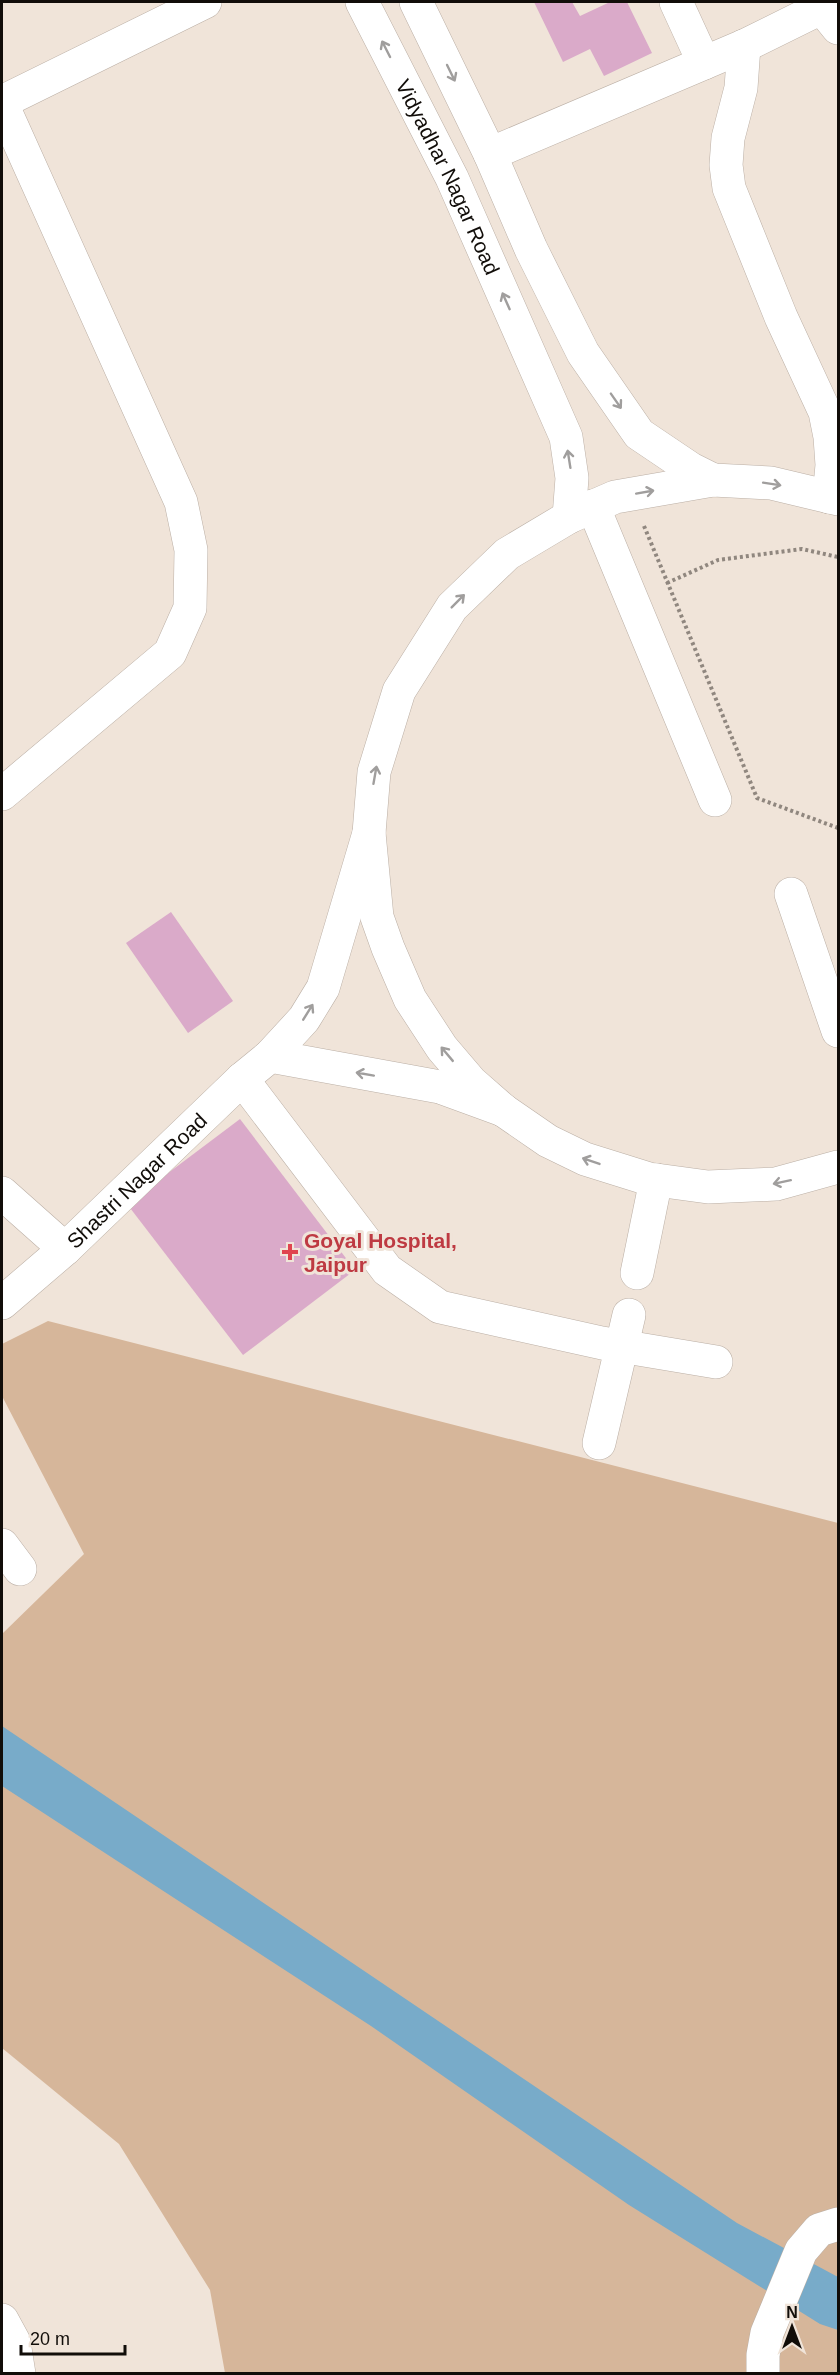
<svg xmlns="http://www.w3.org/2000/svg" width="840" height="2375" font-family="Arial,sans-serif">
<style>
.green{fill:#d6b69a}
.water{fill:#78abc9}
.building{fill:#daaac9}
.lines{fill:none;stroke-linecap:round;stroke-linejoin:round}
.minor-casing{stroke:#bbafa5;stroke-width:34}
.major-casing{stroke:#bbafa5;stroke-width:34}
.path{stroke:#90877f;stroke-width:4;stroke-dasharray:3 3;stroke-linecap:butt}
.minor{stroke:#fff;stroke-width:33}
.major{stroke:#fff;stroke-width:33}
.oneway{stroke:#a09e9d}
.health-dot{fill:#e0444e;stroke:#f0e4d9;stroke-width:2}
.labels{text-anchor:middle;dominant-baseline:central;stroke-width:6;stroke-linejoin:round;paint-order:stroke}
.street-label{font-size:21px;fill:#110d09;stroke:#f0e4d9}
.health-label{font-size:21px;font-weight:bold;fill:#be3a42;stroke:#f0e4d9;text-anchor:start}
</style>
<rect width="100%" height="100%" fill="#f0e4d9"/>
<path class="green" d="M 48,1321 L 838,1523 L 838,2373 L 225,2373 L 210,2290 L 119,2144 L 2,2048 L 2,1634 L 84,1554 L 2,1396 L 2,1344 Z"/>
<path class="water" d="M 2,1726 L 737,2223 L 838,2277 L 838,2330 L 820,2324 L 629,2205 L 371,2026 L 2,1786 Z"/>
<g class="building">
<path d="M 534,2 L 572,2 L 580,16 L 610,2 L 627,2 L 652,53 L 604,76 L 590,49 L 563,62 Z"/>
<path d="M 171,912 L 233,1001 L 188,1033 L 126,943 Z"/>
<path d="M 240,1119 L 355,1270 L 243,1355 L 127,1204 Z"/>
</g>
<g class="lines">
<g class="minor-casing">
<g id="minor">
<path d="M 676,2 L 704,63"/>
<path d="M 821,7 L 838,28"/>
<path d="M 744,46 L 741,88 L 728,138 L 726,165 L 729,188 L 781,317 L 825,412 L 830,437 L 832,465 L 829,497"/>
<path d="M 2,102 L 205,2"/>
<path d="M 2,104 L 181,502 L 191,550 L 190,608 L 170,653 L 2,794"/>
<path d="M 490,154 L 744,46 L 833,2"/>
<path d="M 593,506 L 715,800"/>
<path d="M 791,894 L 838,1031"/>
<path d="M 270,1056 L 440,1087 L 503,1110"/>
<path d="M 242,1079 L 387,1270 L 440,1307 L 602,1343 L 716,1362"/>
<path d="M 2,1193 L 65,1249"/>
<path d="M 637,1273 L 656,1180"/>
<path id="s1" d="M 2,1303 L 65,1249 L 242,1079 L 270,1056 L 304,1019 L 323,988 L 369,833"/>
<path d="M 599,1443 L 629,1315"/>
<path d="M 2,1545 L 20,1569"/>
<path d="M 2,2320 L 14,2342 L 19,2374"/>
<path d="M 763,2374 L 763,2355 L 767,2333 L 801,2251 L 819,2230 L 838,2224"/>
</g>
</g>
<g class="major-casing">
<g id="major">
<path id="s2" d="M 362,2 L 452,178 L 566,437 L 572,478 L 569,517"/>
<path d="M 416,2 L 490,154 L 531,249 L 583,353 L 639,434 L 691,469 L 713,480"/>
<path d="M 838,499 L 771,483 L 713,480 L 615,497 L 569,517 L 507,554 L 452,607 L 399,691 L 374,772 L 369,833 L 377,917 L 388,948 L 410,999 L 442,1048 L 471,1082 L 503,1110 L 548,1141 L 585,1159 L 649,1179 L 708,1187 L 776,1184 L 838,1167"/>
</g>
</g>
<g class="path">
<path d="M 644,526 L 757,798 L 838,828"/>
<path d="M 667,583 L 718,560 L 802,549 L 838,557"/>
</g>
<use href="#minor" class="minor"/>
<use href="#major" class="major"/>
</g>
<defs><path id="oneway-shaft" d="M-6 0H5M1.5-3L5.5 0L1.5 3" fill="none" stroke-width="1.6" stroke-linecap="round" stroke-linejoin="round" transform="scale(1.5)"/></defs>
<g class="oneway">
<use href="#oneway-shaft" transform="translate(386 49) rotate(-117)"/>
<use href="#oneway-shaft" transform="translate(451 73) rotate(64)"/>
<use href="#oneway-shaft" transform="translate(506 301) rotate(-114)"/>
<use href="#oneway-shaft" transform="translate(616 401) rotate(55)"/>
<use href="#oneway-shaft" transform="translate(569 459) rotate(-99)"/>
<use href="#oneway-shaft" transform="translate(772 484) rotate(9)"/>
<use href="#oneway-shaft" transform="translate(645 492) rotate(-10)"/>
<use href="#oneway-shaft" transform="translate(458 601) rotate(-45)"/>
<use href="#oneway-shaft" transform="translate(375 775) rotate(-80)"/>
<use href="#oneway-shaft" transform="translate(308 1012) rotate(-58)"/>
<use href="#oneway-shaft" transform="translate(447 1054) rotate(-130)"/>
<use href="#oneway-shaft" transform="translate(365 1074) rotate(-170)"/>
<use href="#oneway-shaft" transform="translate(591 1161) rotate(-161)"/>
<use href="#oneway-shaft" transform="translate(782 1182) rotate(168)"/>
</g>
<path class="health-dot" d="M287 1243h6v6h6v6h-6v6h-6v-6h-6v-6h6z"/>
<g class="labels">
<g class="street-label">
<text stroke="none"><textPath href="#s2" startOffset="195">Vidyadhar Nagar Road</textPath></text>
<text stroke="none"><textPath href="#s1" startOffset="182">Shastri Nagar Road</textPath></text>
</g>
<g class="health-label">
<text x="304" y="1240">Goyal Hospital,<tspan x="304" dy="24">Jaipur</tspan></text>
</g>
</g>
<rect width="840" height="2375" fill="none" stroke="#110d09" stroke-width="6"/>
<g transform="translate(792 2327)" stroke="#f0e4d9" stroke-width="4.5" paint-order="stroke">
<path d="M0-4.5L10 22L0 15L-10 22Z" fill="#110d09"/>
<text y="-9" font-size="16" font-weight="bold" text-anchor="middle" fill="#110d09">N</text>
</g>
<path d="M21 2345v9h104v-9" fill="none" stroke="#110d09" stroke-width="3"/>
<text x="30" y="2345" font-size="18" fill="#110d09" stroke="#f0e4d9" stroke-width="4.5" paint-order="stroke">20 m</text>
</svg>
